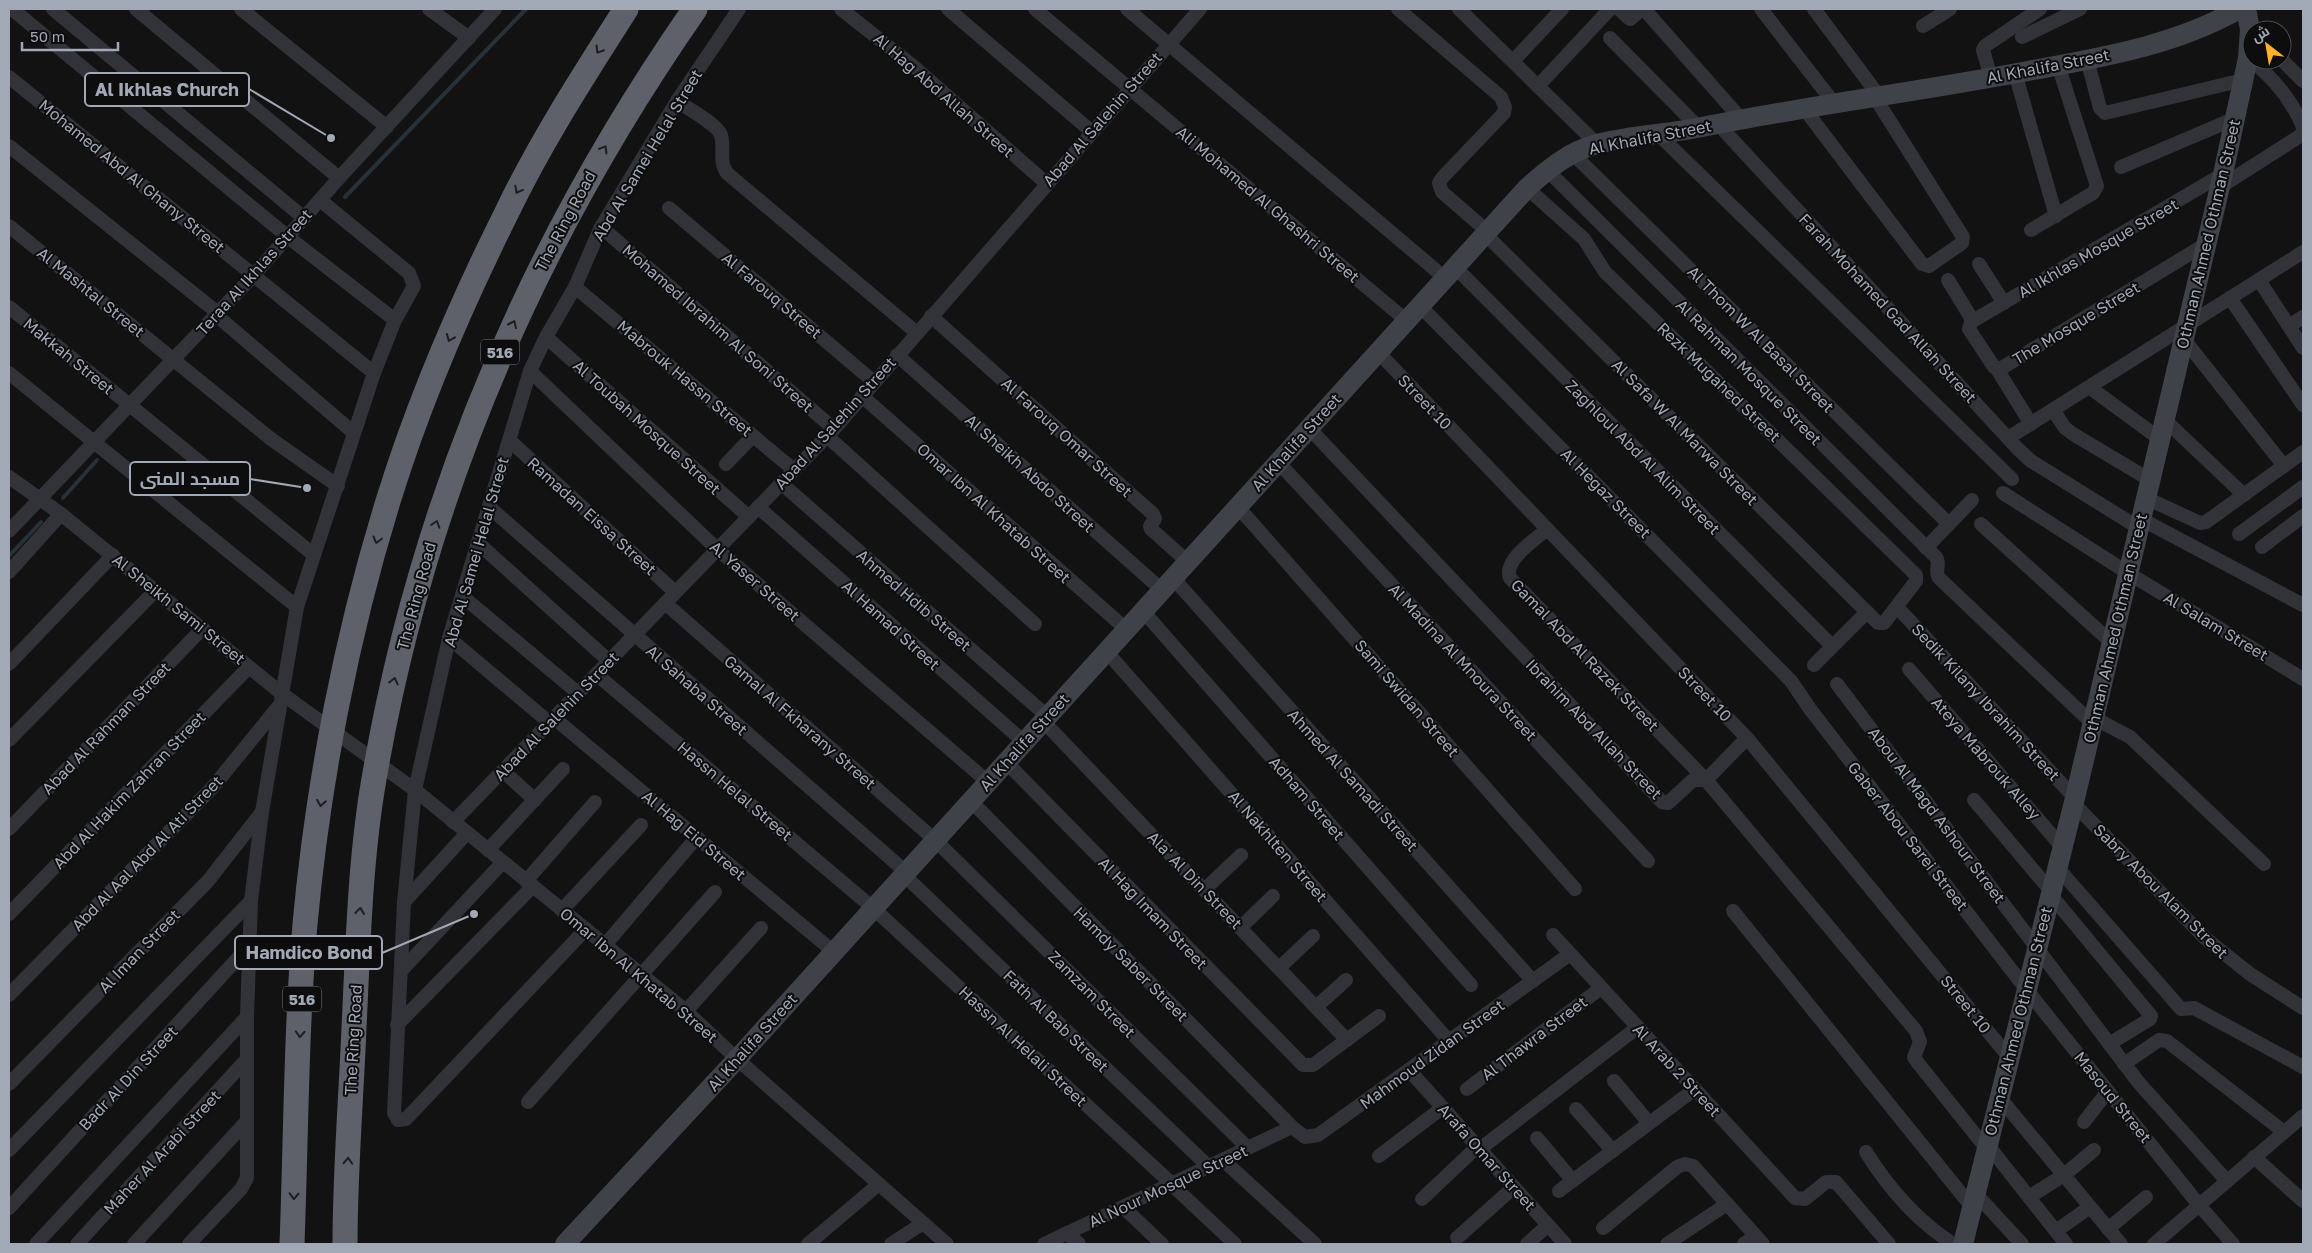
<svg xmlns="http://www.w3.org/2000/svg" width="2312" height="1253" font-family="'Golos Text',Cairo,sans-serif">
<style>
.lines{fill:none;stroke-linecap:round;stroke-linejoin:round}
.stream{stroke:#273138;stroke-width:4}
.street{stroke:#323339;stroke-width:14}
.secondary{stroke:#404249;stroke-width:20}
.highway{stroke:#5e616a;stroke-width:25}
.oneway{stroke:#1d1e20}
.labels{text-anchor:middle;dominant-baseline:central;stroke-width:4;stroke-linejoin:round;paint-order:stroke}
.shield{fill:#0d0d0e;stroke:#757a84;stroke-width:1}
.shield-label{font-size:15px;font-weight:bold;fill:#a1a8b6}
.street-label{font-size:16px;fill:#a1a8b6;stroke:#0d0d0e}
.leader{fill:none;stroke:#a1a8b6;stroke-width:2}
.callout-dot{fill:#a1a8b6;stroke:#0d0d0e;stroke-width:2}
.callout{fill:#0d0d0e;stroke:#a1a8b6;stroke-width:2}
.callout-label{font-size:18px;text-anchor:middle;font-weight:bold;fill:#a1a8b6}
</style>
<rect width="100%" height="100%" fill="#121213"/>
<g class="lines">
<g class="stream">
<path d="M 345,197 L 526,9"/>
<path d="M 63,498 L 97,460"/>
<path d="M 9,556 L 41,522"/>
</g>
<g class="street">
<path d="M 12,9 L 288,237 L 395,320"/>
<path d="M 53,9 L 304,218"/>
<path d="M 136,9 L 339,178"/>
<path d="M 241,9 L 387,127"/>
<path d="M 429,9 L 469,38"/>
<path d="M 841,9 L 913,66 L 1046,183"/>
<path d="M 948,9 L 1091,131"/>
<path d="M 1035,9 L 1407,321"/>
<path d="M 1127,9 L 1445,278"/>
<path d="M 1398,9 L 1501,97 L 1505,107 L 1504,113 L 1442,178 L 1439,183 L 1442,192 L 1487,231"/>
<path d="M 1459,9 L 1597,144"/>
<path d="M 1619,9 L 1630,19 L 1642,9"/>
<path d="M 1644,9 L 1741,119"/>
<path d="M 1761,9 L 1833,102"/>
<path d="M 1814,9 L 1879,96"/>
<path d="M 1923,26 L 1950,9"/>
<path d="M 2022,37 L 2080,9"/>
<path d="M 1610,38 L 1699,128"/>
<path d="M 2248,58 C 2273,77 2291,98 2303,127"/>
<path d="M 2087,59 L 2100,108 L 2105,113 L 2243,80"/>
<path d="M 2282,60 L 2303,81"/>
<path d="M 1513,61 L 1562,9"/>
<path d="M 2015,73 L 2056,216"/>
<path d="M 9,77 L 374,373"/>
<path d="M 1991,78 L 1983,50 L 1985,46 L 2040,9"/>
<path d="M 1538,86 L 1610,9"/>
<path d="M 677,101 C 687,108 717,124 721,135 C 725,149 718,163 728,174 L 917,333"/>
<path d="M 1803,107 L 1922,264 L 1929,266 L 1962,243 L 1963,237 L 1874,96"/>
<path d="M 1718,124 L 2018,449 L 2031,461 L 2139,528"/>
<path d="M 1658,134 L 2012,479"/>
<path d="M 9,146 L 218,313"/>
<path d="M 1573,154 L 1949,524"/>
<path d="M 2121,167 L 2236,118"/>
<path d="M 1547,170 L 1936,557 C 1941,564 1934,571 1939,578 L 2092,723"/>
<path d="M 2220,187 L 2303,134"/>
<path d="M 669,208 L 874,382"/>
<path d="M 9,226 L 271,439 L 338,486"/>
<path d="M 601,227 L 834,429"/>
<path d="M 2031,230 L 2093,193 L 2097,186 L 2058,65"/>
<path d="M 1485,234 L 1878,623 L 1884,623 L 1916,581 L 1916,575 L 1605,272 L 1584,239 L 1527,188"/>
<path d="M 2206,244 L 2000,369 L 1994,367 L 1969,329 L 1971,322 L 2223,174"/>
<path d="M 1979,264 L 2004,303"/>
<path d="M 1455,267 L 1832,646"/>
<path d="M 1948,280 L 1973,321"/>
<path d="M 2259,280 L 2303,348"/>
<path d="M 575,287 L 794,470"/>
<path d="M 2230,298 L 2303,405"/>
<path d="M 1420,306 L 1791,681 L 1810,709 L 2026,989 L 2199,1205 L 2233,1244"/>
<path d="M 9,307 L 314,555"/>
<path d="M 216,315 L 354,433"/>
<path d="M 931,316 L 1153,514 L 1155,519 L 1150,526 L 1151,529 L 1188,562"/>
<path d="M 2289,326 L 2303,317"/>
<path d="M 546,337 L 749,517"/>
<path d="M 2183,338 L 2284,466"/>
<path d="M 1378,352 L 1747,738 L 2009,1057"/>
<path d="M 897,355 L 1162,590"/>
<path d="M 1997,369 L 2031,424"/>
<path d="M 530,371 L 717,549 L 988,782"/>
<path d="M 9,373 L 297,607"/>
<path d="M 2089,387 L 2160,439"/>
<path d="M 862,396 L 1126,629"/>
<path d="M 2053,410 L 2065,428 L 2073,434 L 2150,480"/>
<path d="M 2165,420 L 2244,495"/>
<path d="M 1309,428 L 1662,802 L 1668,803 L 1693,780 L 1706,780"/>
<path d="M 827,436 L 1035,624"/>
<path d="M 2008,438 L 2303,252"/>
<path d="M 509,440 L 675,592"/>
<path d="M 1278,462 L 1648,861"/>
<path d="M 726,464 L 753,436"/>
<path d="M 9,477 L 61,514 L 281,693 L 415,790 L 686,1011 L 737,1059 L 947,1244"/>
<path d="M 781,483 L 1047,716"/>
<path d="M 2003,493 L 2128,573 L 2303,679"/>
<path d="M 2146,498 L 2200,523 L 2206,522 L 2303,452"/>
<path d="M 489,507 L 906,872"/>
<path d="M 758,507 L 1024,742"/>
<path d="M 1238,507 L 1575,889"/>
<path d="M 2141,519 L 2303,605"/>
<path d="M 1981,524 L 2112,643"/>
<path d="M 1547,529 C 1535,540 1503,560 1510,578 L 1706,780 L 1916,1031 L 1920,1042 L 1914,1057 L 1918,1063 L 1986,1148"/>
<path d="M 9,531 L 254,275 L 339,178 L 495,9"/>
<path d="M 2239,534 L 2303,487"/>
<path d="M 478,543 L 609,661"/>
<path d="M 2262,547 L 2303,516"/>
<path d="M 1926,548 L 1972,500"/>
<path d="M 9,572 L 61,514"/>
<path d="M 1173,578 L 1533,981"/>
<path d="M 462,596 L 578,693"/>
<path d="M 665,603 L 935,840 L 1248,1148"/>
<path d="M 1897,607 L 2075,798"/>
<path d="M 1143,611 L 1471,985"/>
<path d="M 449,638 L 550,723"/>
<path d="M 1106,651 L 1449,1041"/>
<path d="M 9,664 L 113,555"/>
<path d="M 1814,665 L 1867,612"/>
<path d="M 1909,669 L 2062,847"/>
<path d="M 596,674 L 873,908 L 1172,1184"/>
<path d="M 1837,684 L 2139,1083 L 2227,1181"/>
<path d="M 554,718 L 834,952"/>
<path d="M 2094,718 L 2130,737 L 2264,864"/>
<path d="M 1043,721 L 1347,1040"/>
<path d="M 9,740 L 156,590"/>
<path d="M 1006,762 L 1303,1065 L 1313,1065 L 1379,1016"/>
<path d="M 503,771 L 535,800"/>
<path d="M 1706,780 L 1747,738"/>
<path d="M 1974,800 L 2051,891"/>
<path d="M 971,801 L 1292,1127 L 1305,1137 L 1318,1135 L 1570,954"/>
<path d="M 2073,803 L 2205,938 L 2250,974 L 2303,1008"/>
<path d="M 453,822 L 834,429 L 1200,9"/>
<path d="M 9,829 L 203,628"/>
<path d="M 488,850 L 563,769"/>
<path d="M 2057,867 L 2181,1009 L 2194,1008 L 2303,1067"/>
<path d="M 904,875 L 1209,1167"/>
<path d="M 526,881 L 595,802"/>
<path d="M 1204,890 L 1241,855"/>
<path d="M 2050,894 L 2151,1016 L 2150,1019 L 2109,1044"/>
<path d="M 404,902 L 467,833"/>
<path d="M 562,910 L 641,825"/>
<path d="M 1733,911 L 1972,1207"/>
<path d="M 9,914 L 249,667"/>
<path d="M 1240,928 L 1273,896"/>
<path d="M 586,929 L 406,1119 L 398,1120 L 394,1113 L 404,902 L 415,790 L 449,638 L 530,371 L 546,337 L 575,287 L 601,227 L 677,101 L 739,9"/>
<path d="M 1553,935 L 1795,1198 L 1805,1199 L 1826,1182 L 1836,1182 L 1889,1244"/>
<path d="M 605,945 L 697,837"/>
<path d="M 1279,968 L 1313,936"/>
<path d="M 401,971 L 503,862"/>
<path d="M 9,995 L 213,787 L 278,707"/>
<path d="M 1316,1007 L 1346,980"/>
<path d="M 686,1011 L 761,928"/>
<path d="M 397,1025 L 533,886"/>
<path d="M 2124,1064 L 2159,1040 L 2167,1041 L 2284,1132"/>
<path d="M 1409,1070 L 1565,1244"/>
<path d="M 1614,1081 L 1649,1123"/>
<path d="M 9,1084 L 208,881 L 262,812"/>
<path d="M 1467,1089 L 1601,988"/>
<path d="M 1999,1097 L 2121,1244"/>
<path d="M 528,1102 L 715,892"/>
<path d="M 1576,1109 L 1613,1151"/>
<path d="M 2084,1122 L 2108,1091"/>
<path d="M 1537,1138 L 1573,1181"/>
<path d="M 1987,1144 L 2066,1244"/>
<path d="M 1480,1149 L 1638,1027"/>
<path d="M 9,1150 L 251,901"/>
<path d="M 1866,1152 C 1889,1189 1916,1220 1953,1244"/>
<path d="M 1379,1156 L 1442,1108"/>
<path d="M 2254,1157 L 2303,1201"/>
<path d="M 1223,1160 L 1315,1244"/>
<path d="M 1171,1184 L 1235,1244"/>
<path d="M 1559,1191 L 1695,1089"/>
<path d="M 1975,1193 L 2022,1244"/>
<path d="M 2029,1197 L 2064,1175 L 2094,1150"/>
<path d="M 1422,1199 L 1477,1147"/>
<path d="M 1123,1207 L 1162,1244"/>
<path d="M 9,1208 L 248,947"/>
<path d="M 1603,1228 L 1677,1167 L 1685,1164 L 1693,1166 L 1763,1244"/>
<path d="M 2108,1229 L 2146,1197"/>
<path d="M 2056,1231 L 2090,1207"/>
<path d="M 1067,1233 L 1079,1244"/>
<path d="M 1457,1238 L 1514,1187"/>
<path d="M 36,1244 L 247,1017"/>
<path d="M 77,1244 L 247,1059"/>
<path d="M 134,1244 L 246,1122"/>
<path d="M 189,1244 L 241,1189 L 247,1178 L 247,1017 L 251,901 L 262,812 L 297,607 L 374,373 L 395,320 L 414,286 L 409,273 L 320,200"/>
<path d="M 808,1244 L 879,1184"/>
<path d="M 891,1244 L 923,1223"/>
<path d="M 1044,1244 L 1292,1127"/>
<path d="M 1527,1244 L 1548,1225"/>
<path d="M 1667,1244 L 1727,1204"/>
<path d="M 1744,1244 L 1755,1236"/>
<path d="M 2154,1244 L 2303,1116"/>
</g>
<g class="secondary">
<path d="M 565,1244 L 737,1059 L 1527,188 C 1548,169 1570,151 1597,144 C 1631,135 1668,134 1702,127 C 1812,105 1923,91 2033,70 C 2103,57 2176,45 2239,9"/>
<path d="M 1963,1244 L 2075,798 L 2223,174 L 2248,58 L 2250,29 L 2246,9"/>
</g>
<g class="highway">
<path d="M 292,1244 C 296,1138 296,1030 305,924 C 318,782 347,632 390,495 C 420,399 462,302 507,212 C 541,141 584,75 626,9"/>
<path d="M 345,1244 C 345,1172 351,1100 354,1028 C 358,946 360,859 374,779 C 422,497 532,243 695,9"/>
</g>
</g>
<defs><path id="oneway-chevron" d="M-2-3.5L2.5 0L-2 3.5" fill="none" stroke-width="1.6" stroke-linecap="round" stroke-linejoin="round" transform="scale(1.25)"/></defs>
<g class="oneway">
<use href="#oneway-chevron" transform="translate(599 50) rotate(122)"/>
<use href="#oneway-chevron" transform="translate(604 149) rotate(-59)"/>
<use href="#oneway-chevron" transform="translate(518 190) rotate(119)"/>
<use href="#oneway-chevron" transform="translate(513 324) rotate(-66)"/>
<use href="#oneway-chevron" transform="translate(450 338) rotate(112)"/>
<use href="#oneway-chevron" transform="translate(436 524) rotate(-72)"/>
<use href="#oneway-chevron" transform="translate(377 540) rotate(105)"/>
<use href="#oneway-chevron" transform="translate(394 681) rotate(-77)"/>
<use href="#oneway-chevron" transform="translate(321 803) rotate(99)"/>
<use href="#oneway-chevron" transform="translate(360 911) rotate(-84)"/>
<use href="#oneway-chevron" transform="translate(300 1034) rotate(93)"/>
<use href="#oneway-chevron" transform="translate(348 1161) rotate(-87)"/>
<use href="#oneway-chevron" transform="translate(294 1196) rotate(92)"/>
</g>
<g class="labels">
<g class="shield">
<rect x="481" y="339.5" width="38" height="25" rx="4"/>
<rect x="283" y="986.5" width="38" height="25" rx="4"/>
</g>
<g class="shield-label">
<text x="500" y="352">516</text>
<text x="302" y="999">516</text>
</g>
<g class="street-label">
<text transform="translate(2048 66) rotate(-11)">Al Khalifa Street</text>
<text transform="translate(944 95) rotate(41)">Al Hag Abd Allah Street</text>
<text transform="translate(1102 119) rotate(-49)">Abad Al Salehin Street</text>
<text transform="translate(1650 137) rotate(-11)">Al Khalifa Street</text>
<text transform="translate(647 155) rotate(-59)">Abd Al Samei Helal Street</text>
<text transform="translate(132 176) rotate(39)">Mohamed Abd Al Ghany Street</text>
<text transform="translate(1268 204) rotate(40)">Ali Mohamed Al Ghashri Street</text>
<text transform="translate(565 221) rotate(-62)">The Ring Road</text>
<text transform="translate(2208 234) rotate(-77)">Othman Ahmed Othman Street</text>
<text transform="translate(2098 248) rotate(-30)">Al Ikhlas Mosque Street</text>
<text transform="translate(254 272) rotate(-48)">Teraa Al Ikhlas Street</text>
<text transform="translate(91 292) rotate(39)">Al Mashtal Street</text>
<text transform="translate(772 295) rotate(40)">Al Farouq Street</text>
<text transform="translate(1888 308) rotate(47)">Farah Mohamed Gad Allah Street</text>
<text transform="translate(2076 323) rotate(-31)">The Mosque Street</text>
<text transform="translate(718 328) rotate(41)">Mohamed Ibrahim Al Soni Street</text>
<text transform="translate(1761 339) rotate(45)">Al Thom W Al Basal Street</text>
<text transform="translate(69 356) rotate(39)">Makkah Street</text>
<text transform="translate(1749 372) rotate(45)">Al Rahman Mosque Street</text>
<text transform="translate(685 378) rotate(40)">Mabrouk Hassn Street</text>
<text transform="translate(1719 382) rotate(44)">Rezk Mugahed Street</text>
<text transform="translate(1425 402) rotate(46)">Street 10</text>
<text transform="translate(835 423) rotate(-48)">Abad Al Salehin Street</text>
<text transform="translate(647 427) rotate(42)">Al Toubah Mosque Street</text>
<text transform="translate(1685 432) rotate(45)">Al Safa W Al Marwa Street</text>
<text transform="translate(1067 437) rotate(42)">Al Farouq Omar Street</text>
<text transform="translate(1296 442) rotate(-48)">Al Khalifa Street</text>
<text transform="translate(1643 457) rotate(45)">Zaghloul Abd Al Alim Street</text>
<text transform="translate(1030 473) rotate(42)">Al Sheikh Abdo Street</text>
<text transform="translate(1606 493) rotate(45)">Al Hegaz Street</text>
<text transform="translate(994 513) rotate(42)">Omar Ibn Al Khatab Street</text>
<text transform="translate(592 516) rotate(42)">Ramadan Eissa Street</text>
<text transform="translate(476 552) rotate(-74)">Abd Al Samei Helal Street</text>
<text transform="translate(755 581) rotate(41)">Al Yaser Street</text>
<text transform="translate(416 596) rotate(-75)">The Ring Road</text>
<text transform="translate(914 600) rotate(41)">Ahmed Hdib Street</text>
<text transform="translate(179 609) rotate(39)">Al Sheikh Sami Street</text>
<text transform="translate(891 625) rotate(42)">Al Hamad Street</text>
<text transform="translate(2216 626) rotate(31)">Al Salam Street</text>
<text transform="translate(2115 628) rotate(-77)">Othman Ahmed Othman Street</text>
<text transform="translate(1585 655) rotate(46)">Gamal Abd Al Razek Street</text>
<text transform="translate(1463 662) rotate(47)">Al Madina Al Mnoura Street</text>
<text transform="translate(697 690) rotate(41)">Al Sahaba Street</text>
<text transform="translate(1705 694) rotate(46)">Street 10</text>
<text transform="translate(1407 698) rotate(49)">Sami Swidan Street</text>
<text transform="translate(1986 702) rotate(47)">Sedik Kilany Ibrahim Street</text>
<text transform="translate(556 716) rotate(-46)">Abad Al Salehin Street</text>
<text transform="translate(800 722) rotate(41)">Gamal Al Fkharany Street</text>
<text transform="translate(106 728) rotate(-46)">Abad Al Rahman Street</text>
<text transform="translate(1594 729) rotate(46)">Ibrahim Abd Allah Street</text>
<text transform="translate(1024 742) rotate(-48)">Al Khalifa Street</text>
<text transform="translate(1986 758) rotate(49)">Ateya Mabrouk Alley</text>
<text transform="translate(1353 780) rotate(48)">Ahmed Al Samadi Street</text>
<text transform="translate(129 790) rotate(-46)">Abd Al Hakim Zahran Street</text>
<text transform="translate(735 791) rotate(40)">Hassn Helal Street</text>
<text transform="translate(1307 798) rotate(49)">Adham Street</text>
<text transform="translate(1937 815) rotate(53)">Abou Al Magd Ashour Street</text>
<text transform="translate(694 835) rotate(40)">Al Hag Eid Street</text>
<text transform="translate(1908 836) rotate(52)">Gaber Abou Sarei Street</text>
<text transform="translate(1278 846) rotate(49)">Al Nakhlten Street</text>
<text transform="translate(147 853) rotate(-46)">Abd Al Aal Abd Al Ati Street</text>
<text transform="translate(1195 880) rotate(46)">Ala' Al Din Street</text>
<text transform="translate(2161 891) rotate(45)">Sabry Abou Alam Street</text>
<text transform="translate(1153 913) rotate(46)">Al Hag Imam Street</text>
<text transform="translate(139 951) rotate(-46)">Al Iman Street</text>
<text transform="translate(1131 964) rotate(45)">Hamdy Saber Street</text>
<text transform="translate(639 975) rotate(40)">Omar Ibn Al Khatab Street</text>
<text transform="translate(1092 994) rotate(45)">Zamzam Street</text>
<text transform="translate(1966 1004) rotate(51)">Street 10</text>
<text transform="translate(1056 1021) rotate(44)">Fath Al Bab Street</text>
<text transform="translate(2018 1021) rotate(-76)">Othman Ahmed Othman Street</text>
<text transform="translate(1534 1038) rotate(-37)">Al Thawra Street</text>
<text transform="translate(353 1040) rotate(-87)">The Ring Road</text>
<text transform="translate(752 1042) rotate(-48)">Al Khalifa Street</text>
<text transform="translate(1023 1046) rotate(43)">Hassn Al Helali Street</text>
<text transform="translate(1432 1054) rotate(-36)">Mahmoud Zidan Street</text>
<text transform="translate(1677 1070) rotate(47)">Al Arab 2 Street</text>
<text transform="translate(128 1078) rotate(-47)">Badr Al Din Street</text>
<text transform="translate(2113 1097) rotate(51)">Masoud Street</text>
<text transform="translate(162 1152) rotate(-47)">Maher Al Arabi Street</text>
<text transform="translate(1487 1157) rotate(48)">Arafa Omar Street</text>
<text transform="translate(1168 1186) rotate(-25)">Al Nour Mosque Street</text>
</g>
</g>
<path class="leader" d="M331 138L249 89M307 488L250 479M474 914L382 953"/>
<g class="callout-dot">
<circle cx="331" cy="138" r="5"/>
<circle cx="307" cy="488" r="5"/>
<circle cx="474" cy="914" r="5"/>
</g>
<g class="callout">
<rect x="85" y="73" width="164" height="33" rx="5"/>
<rect x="130" y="462" width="120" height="33" rx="5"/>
<rect x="235" y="936" width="147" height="33" rx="5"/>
</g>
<g class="callout-label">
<text x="167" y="96">Al Ikhlas Church</text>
<text x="190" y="485">مسجد المنى</text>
<text x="309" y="959">Hamdico Bond</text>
</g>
<rect width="2312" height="1253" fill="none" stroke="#a1a8b6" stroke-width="20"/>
<g transform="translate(2267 45) rotate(329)"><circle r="24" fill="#0d0d0e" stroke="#484b51"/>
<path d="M0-4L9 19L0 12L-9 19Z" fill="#ffb21e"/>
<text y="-8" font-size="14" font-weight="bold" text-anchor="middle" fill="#a1a8b6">ش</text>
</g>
<path d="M22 42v8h96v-8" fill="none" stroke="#a1a8b6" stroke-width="2.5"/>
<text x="30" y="42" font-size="15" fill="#a1a8b6" stroke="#0d0d0e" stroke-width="4" paint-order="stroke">50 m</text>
</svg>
